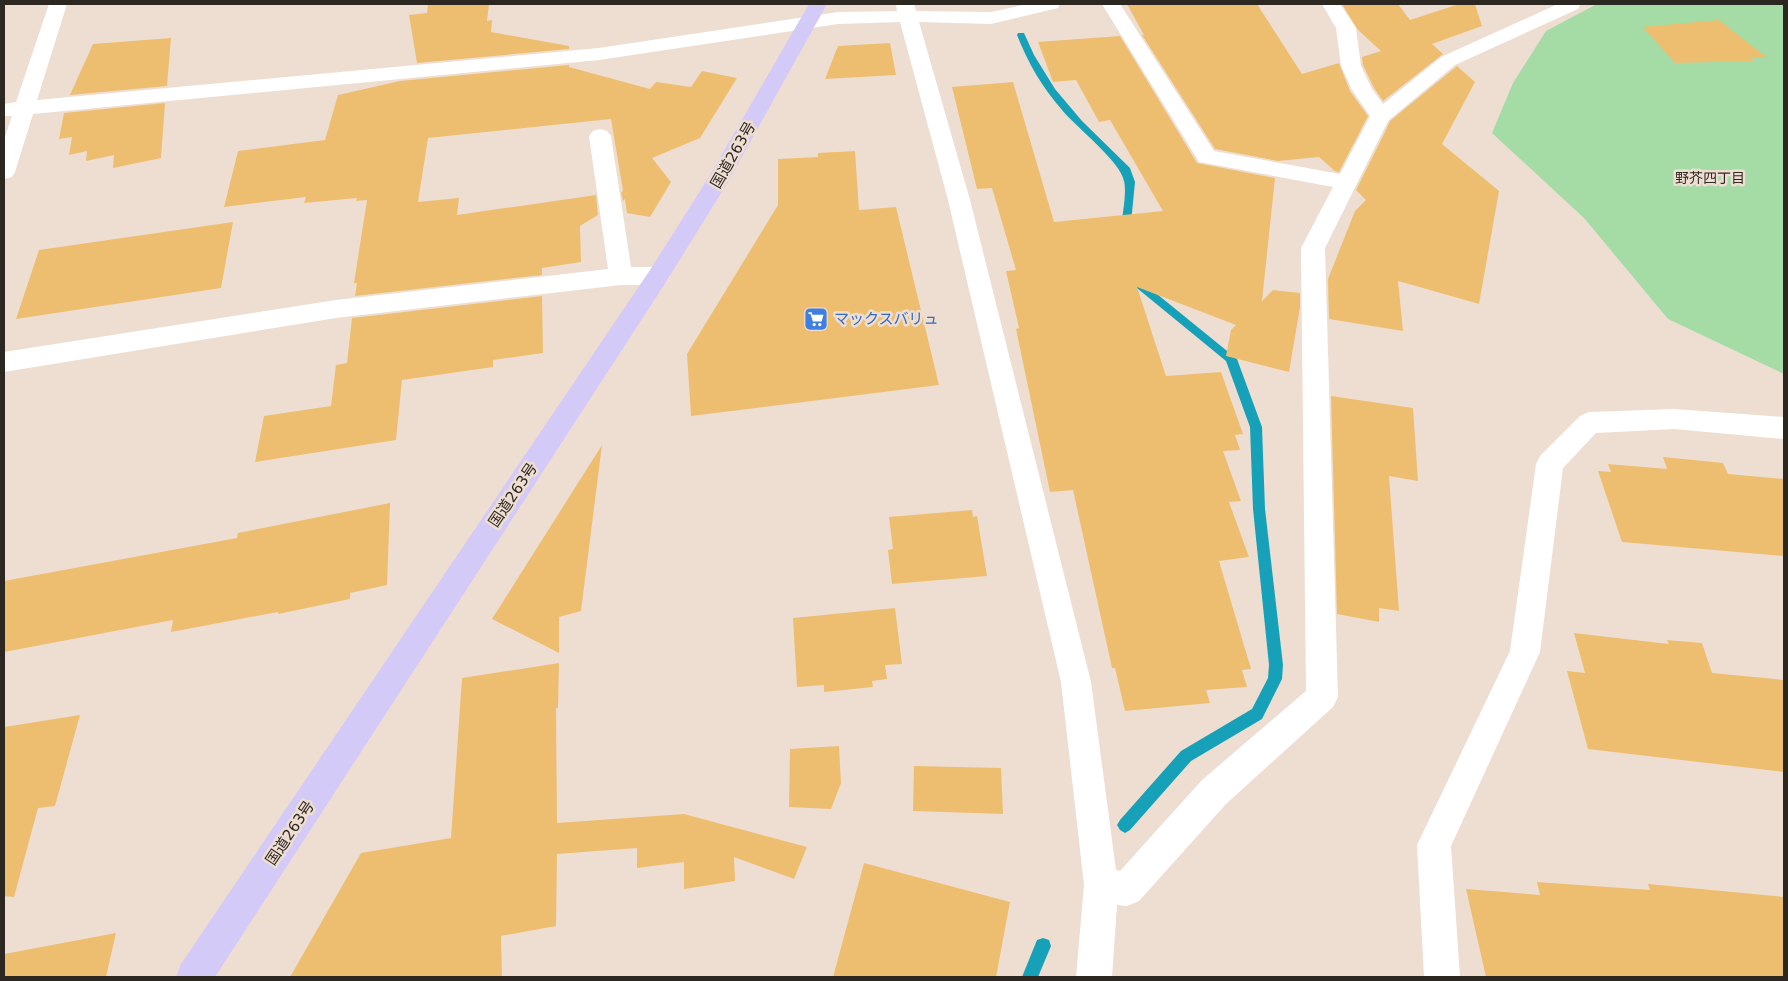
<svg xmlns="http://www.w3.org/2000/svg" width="1788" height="981" font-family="'DejaVu Sans','Noto Sans JP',sans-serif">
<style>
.green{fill:#a5dba5}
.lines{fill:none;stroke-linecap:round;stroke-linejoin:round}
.stream{fill:#17a1b8;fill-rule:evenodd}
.building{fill:#eebe70}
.minor{fill:#fff;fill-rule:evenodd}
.highway{fill:#d4caf8;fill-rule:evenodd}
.labels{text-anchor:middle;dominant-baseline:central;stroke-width:5;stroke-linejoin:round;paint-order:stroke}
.far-neighbourhood-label{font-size:14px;fill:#2d2722;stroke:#eeded2}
.street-label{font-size:15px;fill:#2d2722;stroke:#eeded2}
.shop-label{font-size:15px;fill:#366cbe;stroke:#eeded2;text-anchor:start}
</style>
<rect width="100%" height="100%" fill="#eeded2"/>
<path class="green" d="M 1597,4 L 1784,4 L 1784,374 L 1668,319 L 1584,218 L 1492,133 L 1513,83 L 1546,31 Z"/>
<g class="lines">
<g class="stream">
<path d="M 1018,33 L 1024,33 L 1034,55 L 1055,89 L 1082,121 L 1130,168 L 1135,182 L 1130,233 L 1126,234 L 1121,230 C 1122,216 1127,193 1124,181 C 1121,162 1076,127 1062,110 C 1042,87 1028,63 1017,35 Z"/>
<path d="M 1136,277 L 1237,359 L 1262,427 L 1265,509 L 1283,665 L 1282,679 L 1262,719 L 1191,761 L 1130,830 L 1125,833 L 1120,830 L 1117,825 L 1120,820 L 1181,751 L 1252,709 L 1268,678 L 1269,665 L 1253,509 L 1250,427 L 1226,361 L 1132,284 L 1131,281 L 1132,278 Z"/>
<path d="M 1043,938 L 1049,940 L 1051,946 L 1038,977 L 1022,977 L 1037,940 Z"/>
</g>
</g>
<g class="building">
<path d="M 428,4 L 489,4 L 487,21 L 492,20 L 491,32 L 569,46 L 569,49 L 417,63 L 409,15 L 427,13 Z"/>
<path d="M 1127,4 L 1257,4 L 1302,74 L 1339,63 L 1350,91 L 1368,116 L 1339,172 L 1335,171 L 1319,157 L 1278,161 L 1215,149 L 1142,35 L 1144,35 Z"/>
<path d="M 1342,4 L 1398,4 L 1410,20 L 1459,4 L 1475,4 L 1482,26 L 1432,44 L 1443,54 L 1383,101 L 1374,88 L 1363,65 L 1362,57 L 1381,51 L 1358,30 Z"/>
<path d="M 1719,20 L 1766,57 L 1751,58 L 1754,61 L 1675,63 L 1643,27 Z"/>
<path d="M 1120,36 L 1197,163 L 1275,178 L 1262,301 L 1273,290 L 1300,293 L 1300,307 L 1289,372 L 1226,356 L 1231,330 L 1236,325 L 1137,287 L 1166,376 L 1221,372 L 1243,434 L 1235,435 L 1240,450 L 1223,451 L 1241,501 L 1229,502 L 1249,557 L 1219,561 L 1251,669 L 1242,670 L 1247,687 L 1206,690 L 1210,703 L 1125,711 L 1115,668 L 1112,668 L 1073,490 L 1050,492 L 1016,329 L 1019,328 L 1006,271 L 1016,270 L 992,188 L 977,189 L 952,87 L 1013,82 L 1054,222 L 1163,211 L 1110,120 L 1099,122 L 1076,80 L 1053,82 L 1038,42 Z"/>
<path d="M 171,38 L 167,86 L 70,95 L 93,44 Z"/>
<path d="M 890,43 L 896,75 L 825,79 L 838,46 Z"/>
<path d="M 569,65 L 569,67 L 650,89 L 656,82 L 691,87 L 702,71 L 737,78 L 700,138 L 652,158 L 671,182 L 650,217 L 627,213 L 625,199 L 623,201 L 621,192 L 623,191 L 611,119 L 428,138 L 418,202 L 459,198 L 457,215 L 596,195 L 598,215 L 580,226 L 581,262 L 542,268 L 542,275 L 355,296 L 357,283 L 354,283 L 367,200 L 356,201 L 357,198 L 304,203 L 306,197 L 224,207 L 238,151 L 325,140 L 338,95 L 400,81 Z"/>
<path d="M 1457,66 L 1475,82 L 1442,144 L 1499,191 L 1479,304 L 1398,281 L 1403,331 L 1329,319 L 1328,279 L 1355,211 L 1366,200 L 1356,190 L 1385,132 L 1390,121 Z"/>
<path d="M 165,103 L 161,158 L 113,168 L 114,155 L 86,161 L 87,151 L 69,155 L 72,137 L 59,139 L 64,113 Z"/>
<path d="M 855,151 L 859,210 L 896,207 L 939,385 L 691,416 L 687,354 L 778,205 L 778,159 L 818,157 L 818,153 Z"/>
<path d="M 233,222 L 221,288 L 16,319 L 39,250 Z"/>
<path d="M 542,296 L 543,353 L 493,360 L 493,367 L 402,380 L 396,440 L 255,462 L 264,416 L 331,406 L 336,365 L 347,363 L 352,318 Z"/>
<path d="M 1331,396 L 1413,408 L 1418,481 L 1389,476 L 1399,611 L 1379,608 L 1379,622 L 1337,614 Z"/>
<path d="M 602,445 L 581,611 L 559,617 L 559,653 L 492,619 Z"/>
<path d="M 1663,457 L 1723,463 L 1728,474 L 1784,479 L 1784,556 L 1622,542 L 1598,471 L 1611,472 L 1608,464 L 1667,469 Z"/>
<path d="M 390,503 L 387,585 L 350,593 L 350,599 L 278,614 L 278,612 L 171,632 L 173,620 L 4,652 L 4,581 L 237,538 L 238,533 Z"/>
<path d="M 972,510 L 973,517 L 977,516 L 987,576 L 892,584 L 888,550 L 893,549 L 889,517 Z"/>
<path d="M 895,608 L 902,664 L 885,665 L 887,679 L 872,681 L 873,687 L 824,692 L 824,685 L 797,687 L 793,618 Z"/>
<path d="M 1574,633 L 1669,644 L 1667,640 L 1702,643 L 1712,673 L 1784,680 L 1784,772 L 1588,749 L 1567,671 L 1585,673 Z"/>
<path d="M 559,663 L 558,708 L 556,708 L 557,823 L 684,814 L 807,847 L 794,879 L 734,857 L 735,881 L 684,889 L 684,862 L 637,868 L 637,848 L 557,854 L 556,926 L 501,936 L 502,977 L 290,977 L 361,853 L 451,838 L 462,678 Z"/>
<path d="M 80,715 L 55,806 L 38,808 L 14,897 L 4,896 L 4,727 Z"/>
<path d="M 839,746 L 841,783 L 831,809 L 789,807 L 790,749 Z"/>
<path d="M 914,766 L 1001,768 L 1003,814 L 913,811 Z"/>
<path d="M 864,863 L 1010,902 L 996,977 L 833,977 Z"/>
<path d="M 1537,882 L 1650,890 L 1648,884 L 1784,897 L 1784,977 L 1486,977 L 1466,889 L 1540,895 Z"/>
<path d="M 116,933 L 106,977 L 4,977 L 4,954 Z"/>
</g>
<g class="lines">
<g class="minor">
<path d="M 49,4 L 67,4 L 37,100 L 599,48 L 838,12 L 897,11 L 896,4 L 914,4 L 916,11 L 991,12 L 1028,4 L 1060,4 L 1058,8 L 991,24 L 919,22 L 970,200 L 1091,682 L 1116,870 L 1120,871 L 1202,780 L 1306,691 L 1301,248 L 1333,187 L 1199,162 L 1102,4 L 1120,4 L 1214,151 L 1340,174 L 1370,116 L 1352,90 L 1341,66 L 1336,28 L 1322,4 L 1340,4 L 1356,28 L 1361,66 L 1372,89 L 1383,104 L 1441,57 L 1558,4 L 1580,5 L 1578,9 L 1455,65 L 1389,120 L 1383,131 L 1325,248 L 1338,697 L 1333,707 L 1226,804 L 1139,901 L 1127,906 L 1117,905 L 1112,977 L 1076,977 L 1084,885 L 1061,682 L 948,200 L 900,22 L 838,24 L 599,60 L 33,114 L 15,172 L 12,177 L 4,179 L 4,140 L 12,116 L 4,116 L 4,104 L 16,102 Z"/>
<path d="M 600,129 L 607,131 L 611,136 L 631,267 L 658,267 L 666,270 L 670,276 L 666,282 L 658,285 L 621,285 L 336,318 L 4,372 L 4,352 L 336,300 L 608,269 L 589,136 L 593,131 Z"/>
<path d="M 1674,409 L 1784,417 L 1784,439 L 1674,429 L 1596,433 L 1563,468 L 1540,652 L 1451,846 L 1460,977 L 1424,977 L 1417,845 L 1510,651 L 1536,464 L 1540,456 L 1580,416 L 1589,412 Z"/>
</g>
<path class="highway" d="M 809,4 L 827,4 L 728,182 L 666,282 L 215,977 L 176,977 L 181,964 L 650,270 L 707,180 Z"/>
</g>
<defs>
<g id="supermarket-square" transform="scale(1.25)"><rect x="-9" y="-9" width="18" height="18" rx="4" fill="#3f7fe0" stroke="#eeded2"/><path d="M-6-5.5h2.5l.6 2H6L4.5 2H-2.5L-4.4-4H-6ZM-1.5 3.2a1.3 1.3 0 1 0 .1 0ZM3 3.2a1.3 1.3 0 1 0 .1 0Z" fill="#fff"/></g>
</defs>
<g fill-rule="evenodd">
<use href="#supermarket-square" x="816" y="319"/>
</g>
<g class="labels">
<g class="far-neighbourhood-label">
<text x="1710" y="178">野芥四丁目</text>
</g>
<g class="street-label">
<text transform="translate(733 155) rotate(-60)">国道263号</text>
<text transform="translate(513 495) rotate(-56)">国道263号</text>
<text transform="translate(290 833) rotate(-56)">国道263号</text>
</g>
<g class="shop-label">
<text x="834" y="319">マックスバリュ</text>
</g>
</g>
<rect width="1788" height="981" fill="none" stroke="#2d2722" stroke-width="10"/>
</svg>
